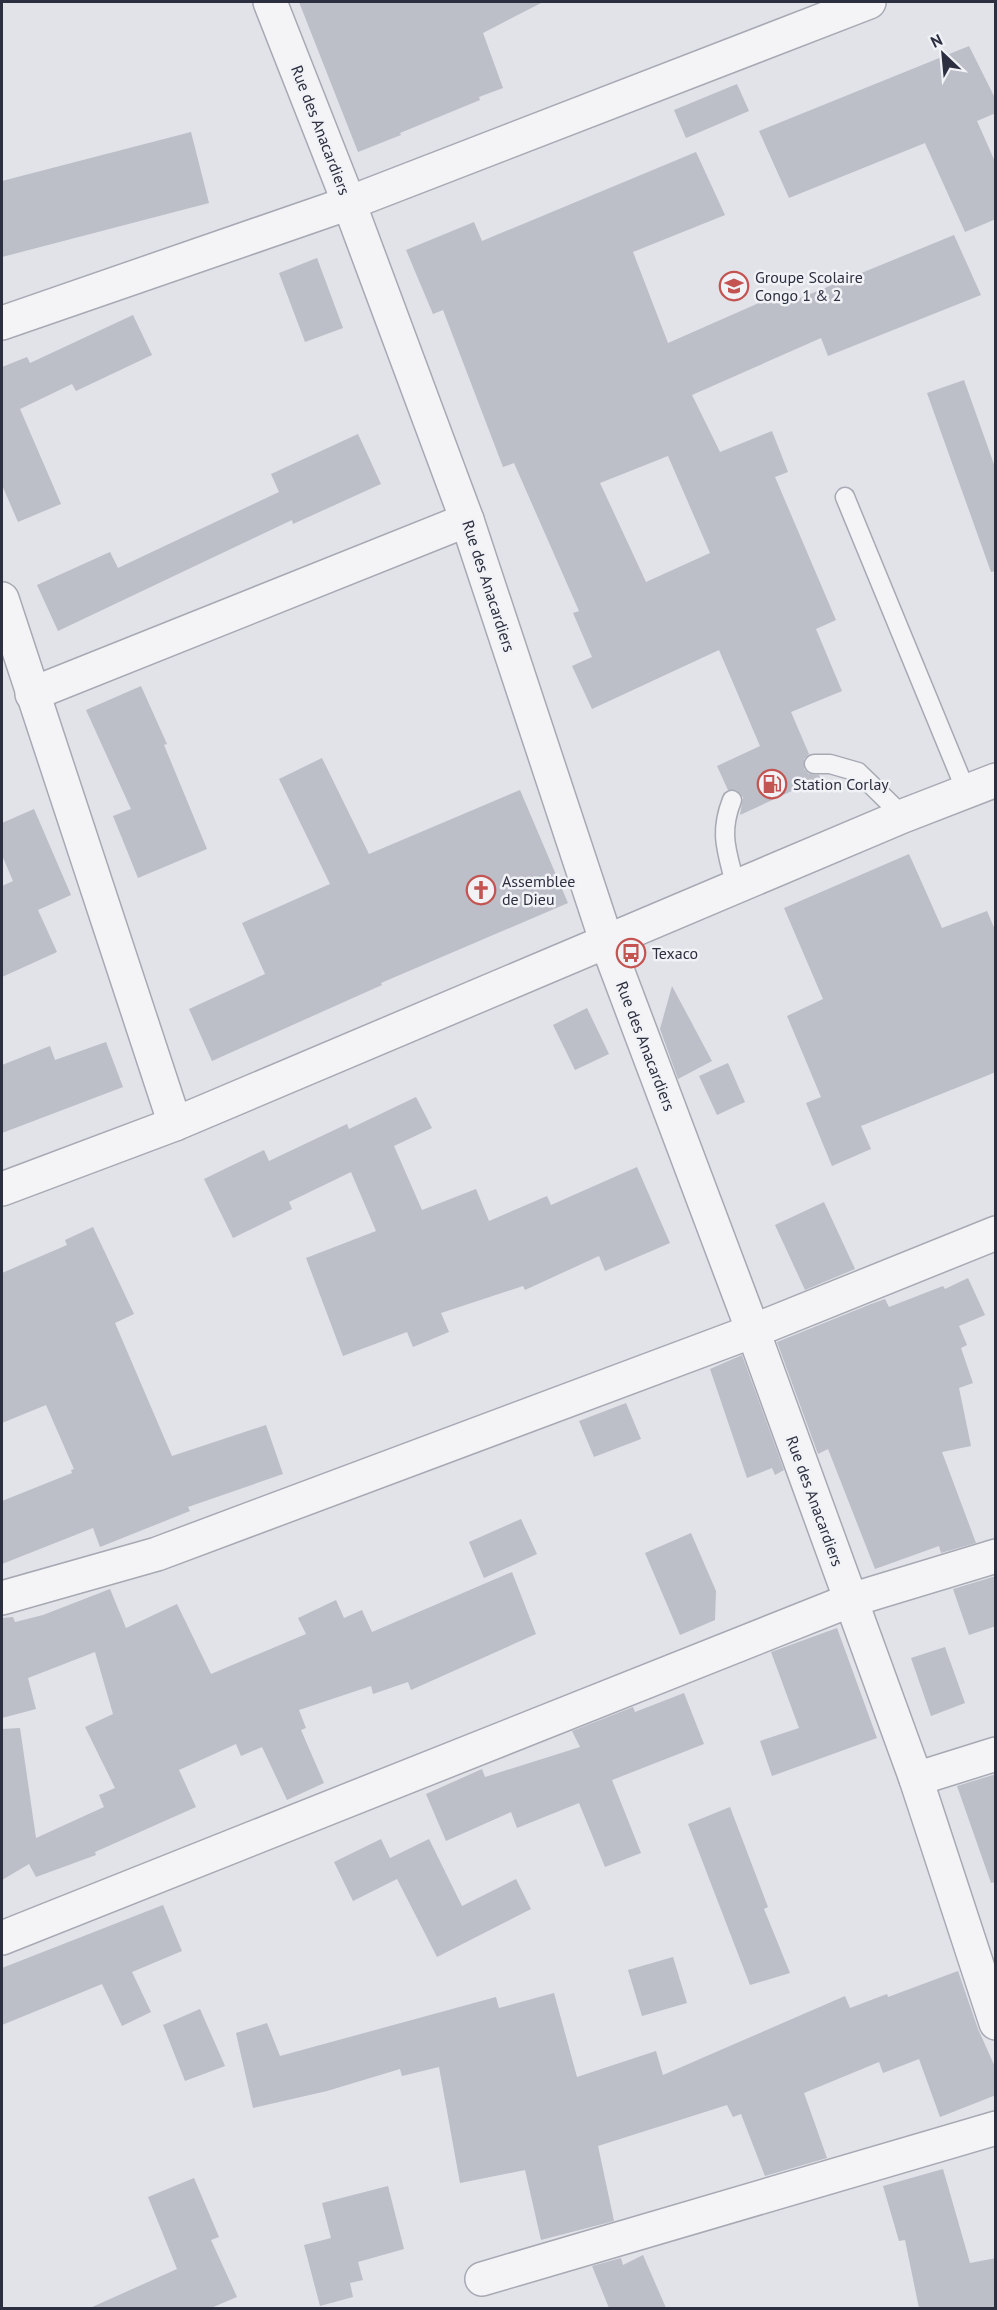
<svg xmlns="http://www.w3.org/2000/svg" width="997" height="2310" font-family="'PT Sans',sans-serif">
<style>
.building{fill:#bcbec8;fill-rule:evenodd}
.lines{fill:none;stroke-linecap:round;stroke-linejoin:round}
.service-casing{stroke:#a7a9b3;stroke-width:21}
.minor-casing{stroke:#a7a9b3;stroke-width:36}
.tertiary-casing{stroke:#a7a9b3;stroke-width:36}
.service{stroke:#f4f4f7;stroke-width:18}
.minor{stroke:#f4f4f7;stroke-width:33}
.tertiary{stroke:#f4f4f7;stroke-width:33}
.labels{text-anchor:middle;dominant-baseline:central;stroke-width:5;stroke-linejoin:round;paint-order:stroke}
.street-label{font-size:16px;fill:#2b2f3f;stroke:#f1f2f6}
.poi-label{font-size:16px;fill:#2b2f3f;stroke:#f1f2f6;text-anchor:start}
</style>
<rect width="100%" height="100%" fill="#e1e3e9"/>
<g class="building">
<path d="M 299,2 L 543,2 L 483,33 L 503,88 L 479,97 L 480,100 L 400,133 L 401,135 L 358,152 Z"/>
<path d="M 969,46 L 996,100 L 996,113 L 977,121 L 996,164 L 996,219 L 965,232 L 925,143 L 789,198 L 759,131 Z"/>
<path d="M 737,84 L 749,111 L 686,138 L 674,110 Z"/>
<path d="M 191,132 L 209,203 L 2,257 L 2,181 Z"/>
<path d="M 696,152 L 725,215 L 633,252 L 668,343 L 777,295 L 781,306 L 954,235 L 981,295 L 828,356 L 821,338 L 692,395 L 720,452 L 772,431 L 788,472 L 775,477 L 836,620 L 816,629 L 842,691 L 791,712 L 809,754 L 804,759 L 804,769 L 809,774 L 819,775 L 820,778 L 740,815 L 743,797 L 736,790 L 728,790 L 717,766 L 760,746 L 719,650 L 592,709 L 572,666 L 592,657 L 573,613 L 579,611 L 514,463 L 503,467 L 443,310 L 433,314 L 406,250 L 474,222 L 482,241 ZM 668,456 L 710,553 L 646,582 L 600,483 Z"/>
<path d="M 317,258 L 343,328 L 305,342 L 279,273 Z"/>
<path d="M 133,315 L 152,355 L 76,391 L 72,384 L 20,409 L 61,504 L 18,522 L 2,485 L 2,367 L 27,357 L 30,363 Z"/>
<path d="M 964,380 L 996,470 L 996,571 L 991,572 L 927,393 Z"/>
<path d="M 358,434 L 381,484 L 293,524 L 292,520 L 58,631 L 37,585 L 110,552 L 118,568 L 279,492 L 271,474 Z"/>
<path d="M 141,686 L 167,744 L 164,745 L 207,849 L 138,878 L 113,816 L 131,809 L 86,710 Z"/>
<path d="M 322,758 L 369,854 L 520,790 L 568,903 L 381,983 L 382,985 L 212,1061 L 189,1009 L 265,974 L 242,923 L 330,884 L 279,779 Z"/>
<path d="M 34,809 L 71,895 L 38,910 L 57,952 L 2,977 L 2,886 L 13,881 L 2,855 L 2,823 Z"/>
<path d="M 909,854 L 942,928 L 987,911 L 996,932 L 996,1072 L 861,1126 L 871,1149 L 832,1166 L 806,1103 L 821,1097 L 787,1016 L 823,999 L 784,908 Z"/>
<path d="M 672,986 L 712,1061 L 678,1079 L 660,1029 Z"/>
<path d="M 587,1008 L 609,1054 L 575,1070 L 553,1025 Z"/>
<path d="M 106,1042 L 123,1087 L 2,1133 L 2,1065 L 50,1046 L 55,1060 Z"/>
<path d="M 728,1063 L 745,1102 L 717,1115 L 699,1076 Z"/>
<path d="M 416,1097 L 432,1128 L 394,1146 L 422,1210 L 476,1189 L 489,1221 L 547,1196 L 551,1205 L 637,1167 L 670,1243 L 605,1271 L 599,1256 L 525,1290 L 523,1286 L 441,1313 L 449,1332 L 413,1347 L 407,1332 L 343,1356 L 306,1258 L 376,1231 L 351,1172 L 289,1202 L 292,1209 L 233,1238 L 204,1179 L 264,1150 L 269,1161 L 347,1124 L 349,1129 Z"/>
<path d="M 824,1202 L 855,1269 L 805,1290 L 775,1225 Z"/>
<path d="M 93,1227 L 134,1314 L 115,1323 L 172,1456 L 266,1425 L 283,1474 L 188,1507 L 190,1511 L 100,1547 L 93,1528 L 2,1564 L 2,1501 L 72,1473 L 71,1470 L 74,1469 L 46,1405 L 2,1423 L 2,1273 L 67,1245 L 65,1240 Z"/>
<path d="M 968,1278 L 985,1315 L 959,1326 L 967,1345 L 961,1348 L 973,1383 L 959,1388 L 971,1446 L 942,1452 L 976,1543 L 941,1553 L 939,1546 L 875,1569 L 828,1449 L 818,1454 L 777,1342 L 871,1304 L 885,1299 L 889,1307 L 943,1286 L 945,1289 Z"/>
<path d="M 742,1355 L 784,1470 L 775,1475 L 772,1468 L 747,1478 L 710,1369 Z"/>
<path d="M 626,1403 L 641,1439 L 594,1457 L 579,1421 Z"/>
<path d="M 521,1519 L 537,1554 L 484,1578 L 469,1542 Z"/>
<path d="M 691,1533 L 716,1591 L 715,1620 L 680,1635 L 645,1553 Z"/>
<path d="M 512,1572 L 536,1634 L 411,1690 L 408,1682 L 373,1694 L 371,1686 L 299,1710 L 306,1728 L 301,1730 L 324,1783 L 287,1800 L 262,1747 L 241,1756 L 236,1744 L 179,1770 L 196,1807 L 95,1852 L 96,1855 L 36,1877 L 29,1864 L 2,1880 L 2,1729 L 20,1728 L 36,1838 L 104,1807 L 99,1795 L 115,1788 L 85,1727 L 113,1714 L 95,1652 L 28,1678 L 36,1709 L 2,1718 L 2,1618 L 13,1617 L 15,1622 L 43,1615 L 110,1589 L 126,1628 L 177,1604 L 211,1674 L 306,1634 L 298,1618 L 336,1600 L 344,1618 L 362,1610 L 372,1632 Z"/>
<path d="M 996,1576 L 996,1626 L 969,1635 L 953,1589 Z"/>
<path d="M 837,1628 L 877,1738 L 772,1776 L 760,1741 L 799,1728 L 771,1652 Z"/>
<path d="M 945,1647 L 965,1703 L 931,1716 L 911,1658 Z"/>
<path d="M 684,1693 L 704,1744 L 612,1780 L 641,1853 L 605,1867 L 579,1803 L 517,1828 L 511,1812 L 446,1841 L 426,1794 L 482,1769 L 485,1777 L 580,1747 L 572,1731 L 633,1707 L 635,1712 Z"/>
<path d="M 996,1774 L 996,1882 L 991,1883 L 957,1786 Z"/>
<path d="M 730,1807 L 768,1907 L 764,1909 L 790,1973 L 750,1985 L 688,1824 Z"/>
<path d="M 381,1839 L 390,1858 L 429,1839 L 462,1906 L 516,1879 L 531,1909 L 437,1957 L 397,1879 L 353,1901 L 334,1862 Z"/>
<path d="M 163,1905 L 182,1951 L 132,1972 L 151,2012 L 122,2026 L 102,1984 L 2,2025 L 2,1968 Z"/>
<path d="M 673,1957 L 687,2003 L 642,2016 L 628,1970 Z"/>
<path d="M 958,1971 L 978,2029 L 996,2069 L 996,2095 L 940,2117 L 919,2059 L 883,2073 L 879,2062 L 804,2093 L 827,2158 L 765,2176 L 741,2114 L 733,2117 L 727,2105 L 598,2146 L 614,2221 L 541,2240 L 525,2170 L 460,2183 L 439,2067 L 402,2076 L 400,2069 L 327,2091 L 253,2108 L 236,2033 L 267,2023 L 280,2056 L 496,1997 L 499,2008 L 554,1993 L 577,2077 L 656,2051 L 663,2075 L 845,1996 L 850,2008 L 887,1994 L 888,1997 Z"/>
<path d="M 200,2009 L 225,2066 L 185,2081 L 163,2025 Z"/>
<path d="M 943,2169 L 970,2263 L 996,2258 L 996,2308 L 919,2308 L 905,2240 L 899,2241 L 883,2186 Z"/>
<path d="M 194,2178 L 219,2237 L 211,2240 L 237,2297 L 211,2308 L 90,2308 L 177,2269 L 148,2197 Z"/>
<path d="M 388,2186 L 404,2249 L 358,2262 L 363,2280 L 350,2283 L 353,2297 L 320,2306 L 304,2245 L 331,2238 L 322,2203 Z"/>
<path d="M 643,2255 L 666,2308 L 609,2308 L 592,2266 L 621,2258 L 623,2265 Z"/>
</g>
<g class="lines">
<g class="service-casing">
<g id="service">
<path d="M 845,497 L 966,791"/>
<path d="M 814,764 L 830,764 L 858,772 L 903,816"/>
<path d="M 732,800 C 718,835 728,853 736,888"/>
</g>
</g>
<g class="minor-casing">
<g id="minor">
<path d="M 270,2 L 349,203 L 467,520 L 607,943 L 753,1331 L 916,1779 L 996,2023"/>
<path d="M 2,323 L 349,203 L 869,2"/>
<path d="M 2,599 L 175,1124"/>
<path d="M 32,694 L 467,520"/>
<path d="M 2,1598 L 157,1554 L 753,1331 L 996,1233"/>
<path d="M 916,1779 L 996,1754"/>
<path d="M 2,1938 L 851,1600 L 996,1556"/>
<path d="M 482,2279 L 996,2128"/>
</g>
</g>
<g class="tertiary-casing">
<path id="tertiary" d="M 2,1189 L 175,1124 L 903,816 L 996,780"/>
</g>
<use href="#service" class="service"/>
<use href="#minor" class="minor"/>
<use href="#tertiary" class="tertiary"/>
</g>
<defs>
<g id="school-ring" transform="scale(1.5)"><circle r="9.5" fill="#f1f2f6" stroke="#c35451" stroke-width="1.5"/><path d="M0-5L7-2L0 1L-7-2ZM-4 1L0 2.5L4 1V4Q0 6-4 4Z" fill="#c35451"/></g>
<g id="fuel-ring" transform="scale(1.5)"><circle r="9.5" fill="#f1f2f6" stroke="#c35451" stroke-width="1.5"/><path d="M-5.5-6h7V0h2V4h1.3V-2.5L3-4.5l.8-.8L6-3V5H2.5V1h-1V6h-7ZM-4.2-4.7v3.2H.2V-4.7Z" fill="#c35451"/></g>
<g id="church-ring" transform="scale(1.5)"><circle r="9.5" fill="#f1f2f6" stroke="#c35451" stroke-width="1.5"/><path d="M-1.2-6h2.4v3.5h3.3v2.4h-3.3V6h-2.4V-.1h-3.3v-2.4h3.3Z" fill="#c35451"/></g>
<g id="bus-ring" transform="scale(1.5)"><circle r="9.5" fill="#f1f2f6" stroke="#c35451" stroke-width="1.5"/><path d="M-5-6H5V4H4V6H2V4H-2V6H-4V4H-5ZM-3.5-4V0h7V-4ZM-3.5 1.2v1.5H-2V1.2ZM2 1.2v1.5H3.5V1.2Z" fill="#c35451"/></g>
</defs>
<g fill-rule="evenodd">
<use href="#school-ring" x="734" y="286"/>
<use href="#fuel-ring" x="772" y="784"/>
<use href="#church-ring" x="481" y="890"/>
<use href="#bus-ring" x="631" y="953"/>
</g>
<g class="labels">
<g class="street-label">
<text transform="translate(321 130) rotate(69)">Rue des Anacardiers</text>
<text transform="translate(489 586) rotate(72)">Rue des Anacardiers</text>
<text transform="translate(646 1046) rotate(69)">Rue des Anacardiers</text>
<text transform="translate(815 1501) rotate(70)">Rue des Anacardiers</text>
</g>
<g class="poi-label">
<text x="755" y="277">Groupe Scolaire<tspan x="755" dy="18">Congo 1 &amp; 2</tspan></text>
<text x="793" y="784">Station Corlay</text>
<text x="502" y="881">Assemblee<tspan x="502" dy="18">de Dieu</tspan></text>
<text x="652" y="953">Texaco</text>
</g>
</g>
<rect width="997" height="2310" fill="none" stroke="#2b2f3f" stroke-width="6"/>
<g transform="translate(943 54) rotate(334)" stroke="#f1f2f6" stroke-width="4.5" paint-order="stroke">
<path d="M0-4.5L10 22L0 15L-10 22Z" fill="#2b2f3f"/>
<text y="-9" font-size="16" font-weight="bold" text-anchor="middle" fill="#2b2f3f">N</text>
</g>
</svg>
